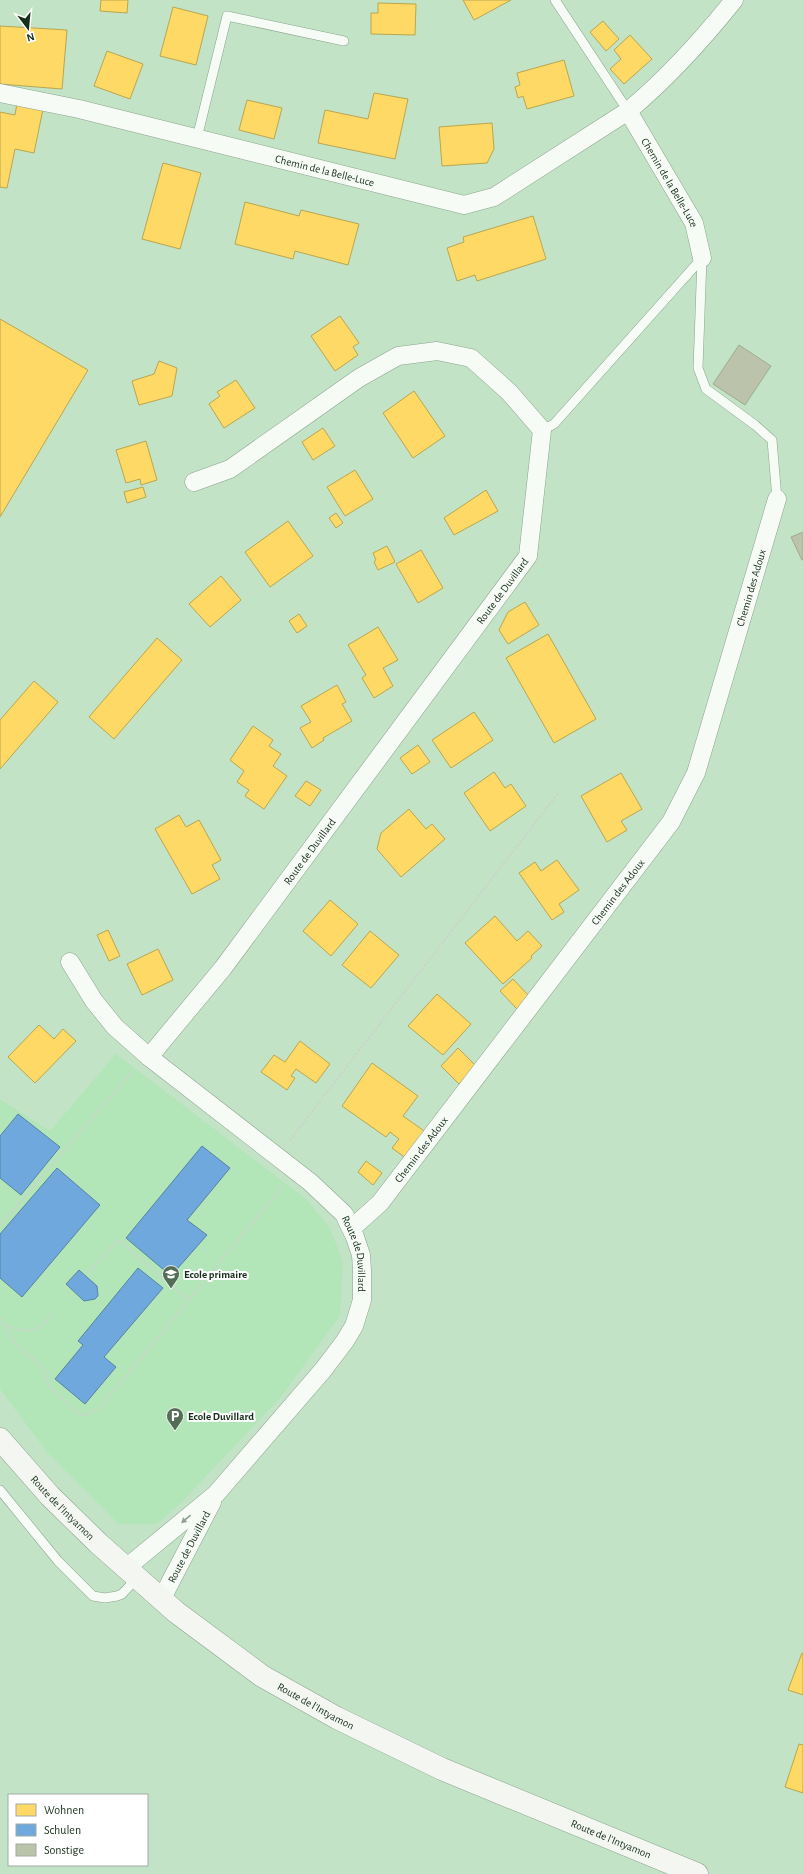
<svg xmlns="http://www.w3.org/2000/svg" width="803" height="1874" font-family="'Alegreya Sans',sans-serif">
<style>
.built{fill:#b2e5b8}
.homes{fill:#ffd966;stroke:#b9a64f}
.schools{fill:#6fa8dc;stroke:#5583a2}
.building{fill:#bbc4aa;stroke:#a0a98f}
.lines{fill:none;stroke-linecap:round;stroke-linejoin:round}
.service-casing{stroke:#8aa38d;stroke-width:10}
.minor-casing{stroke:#8aa38d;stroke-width:19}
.secondary-casing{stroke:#8aa38d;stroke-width:23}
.path{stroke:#cbd4cb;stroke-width:2.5;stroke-dasharray:2 2;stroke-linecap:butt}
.service{stroke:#f6fbf6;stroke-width:9}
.minor{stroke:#f6fbf6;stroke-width:18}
.secondary{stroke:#f3f6f1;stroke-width:22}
.oneway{fill:#929f93}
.labels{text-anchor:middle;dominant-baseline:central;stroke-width:4;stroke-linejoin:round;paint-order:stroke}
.street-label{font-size:11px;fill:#172e1a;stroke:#fff}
.poi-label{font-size:11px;font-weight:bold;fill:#172e1a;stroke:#fff;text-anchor:start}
</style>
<rect width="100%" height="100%" fill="#c3e3c6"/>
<path class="built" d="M 116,1054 L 306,1199 L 330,1228 L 343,1262 L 340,1316 L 280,1398 L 178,1506 L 156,1524 L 119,1524 L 47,1452 L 0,1389 L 0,1099 L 50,1131 Z"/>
<g class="homes">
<path d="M 101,0 L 128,0 L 127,13 L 100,11 Z"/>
<path d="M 463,0 L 511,0 L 474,20 Z"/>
<path d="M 378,3 L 416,4 L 415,35 L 371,34 L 371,13 L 378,13 Z"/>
<path d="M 173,7 L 208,16 L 196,65 L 160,56 Z"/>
<path d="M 603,21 L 619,39 L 606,51 L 590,32 Z"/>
<path d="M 0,26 L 67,30 L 62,89 L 0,84 Z"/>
<path d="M 630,35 L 652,59 L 624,84 L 610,69 L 621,59 L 614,50 Z"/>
<path d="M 107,51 L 143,64 L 130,99 L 94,86 Z"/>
<path d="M 564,60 L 574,96 L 527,109 L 523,96 L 518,98 L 515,87 L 520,85 L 517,73 Z"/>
<path d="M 374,93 L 408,99 L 395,159 L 318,143 L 325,110 L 368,119 Z"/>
<path d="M 247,100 L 282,108 L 274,139 L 239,130 Z"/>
<path d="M 17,103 L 43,109 L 34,153 L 15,149 L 7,188 L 0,187 L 0,112 L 15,115 Z"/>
<path d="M 492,123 L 494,149 L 487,163 L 442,166 L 439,127 Z"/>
<path d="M 163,163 L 201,173 L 180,249 L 142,239 Z"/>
<path d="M 245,202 L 299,216 L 301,210 L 359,224 L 348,265 L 295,251 L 293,259 L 235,244 Z"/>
<path d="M 533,216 L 546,259 L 477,281 L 475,275 L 457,281 L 447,248 L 464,242 L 463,237 Z"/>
<path d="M 340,316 L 359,343 L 353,347 L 358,355 L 335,371 L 311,336 Z"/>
<path d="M 0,319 L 88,370 L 0,517 Z"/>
<path d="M 159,361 L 177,368 L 172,396 L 139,405 L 132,381 L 154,374 Z"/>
<path d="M 236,380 L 255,408 L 224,428 L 209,404 L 220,396 L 217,392 Z"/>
<path d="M 414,391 L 445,436 L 413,458 L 383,413 Z"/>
<path d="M 323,428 L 335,446 L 313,460 L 302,442 Z"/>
<path d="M 146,441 L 157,480 L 141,485 L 140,479 L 126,483 L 116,450 Z"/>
<path d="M 355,470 L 373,499 L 345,516 L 327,487 Z"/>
<path d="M 143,487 L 146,497 L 127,503 L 124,492 Z"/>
<path d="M 486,490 L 498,511 L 454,535 L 444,518 Z"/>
<path d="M 336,513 L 343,523 L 336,528 L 329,518 Z"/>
<path d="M 288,521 L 313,556 L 270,587 L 245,552 Z"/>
<path d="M 387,546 L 395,562 L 378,570 L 374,562 L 376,560 L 373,553 Z"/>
<path d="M 421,550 L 443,588 L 418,603 L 396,564 Z"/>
<path d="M 221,576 L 241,600 L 210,627 L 189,604 Z"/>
<path d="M 525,602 L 539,625 L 508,644 L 499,630 L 508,612 Z"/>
<path d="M 299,614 L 307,626 L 297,633 L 289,621 Z"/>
<path d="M 378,627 L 398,660 L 383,668 L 393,686 L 374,698 L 362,678 L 366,675 L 348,645 Z"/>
<path d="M 548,634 L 596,719 L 554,743 L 506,658 Z"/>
<path d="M 157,638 L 182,660 L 114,739 L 89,717 Z"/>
<path d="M 34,681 L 58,702 L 0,769 L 0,720 Z"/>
<path d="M 337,685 L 346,702 L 342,704 L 352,721 L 323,738 L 324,740 L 312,748 L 300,728 L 311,722 L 301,706 Z"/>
<path d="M 474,712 L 493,740 L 451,768 L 432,740 Z"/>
<path d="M 253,726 L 273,740 L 269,746 L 281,754 L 273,766 L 287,776 L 264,809 L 245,796 L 249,790 L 237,782 L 244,771 L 230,760 Z"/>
<path d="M 418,745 L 430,762 L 412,774 L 400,758 Z"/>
<path d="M 494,772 L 505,788 L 511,784 L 526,806 L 490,831 L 464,793 Z"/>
<path d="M 621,773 L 642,809 L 621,821 L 627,830 L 607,842 L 581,796 Z"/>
<path d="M 306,781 L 321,790 L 310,806 L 295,796 Z"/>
<path d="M 409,809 L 426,829 L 432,824 L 445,839 L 401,877 L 377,849 L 381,833 Z"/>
<path d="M 179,815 L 186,827 L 199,820 L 221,860 L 212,865 L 220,879 L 192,894 L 155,829 Z"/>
<path d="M 557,860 L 579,890 L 559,904 L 564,912 L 552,920 L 519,873 L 535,862 L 541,871 Z"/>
<path d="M 330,900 L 358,924 L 331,956 L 303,931 Z"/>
<path d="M 495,916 L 517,941 L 528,931 L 542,946 L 531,956 L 532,958 L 503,984 L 465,943 Z"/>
<path d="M 108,930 L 120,956 L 109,961 L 97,935 Z"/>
<path d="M 370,931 L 399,955 L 371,988 L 342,965 Z"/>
<path d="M 158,949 L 173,980 L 142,995 L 127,964 Z"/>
<path d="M 513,979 L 530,997 L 517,1009 L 500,991 Z"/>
<path d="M 437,994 L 471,1024 L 443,1055 L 408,1026 Z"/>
<path d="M 39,1025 L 54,1039 L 63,1029 L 76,1041 L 35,1083 L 8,1057 Z"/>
<path d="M 300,1041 L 330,1064 L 316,1083 L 296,1069 L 291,1076 L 295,1078 L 287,1090 L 261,1072 L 274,1055 L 285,1062 Z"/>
<path d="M 458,1048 L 476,1066 L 459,1084 L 441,1066 Z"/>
<path d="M 372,1063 L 418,1096 L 403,1116 L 427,1133 L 407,1159 L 392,1148 L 399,1139 L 390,1132 L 386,1137 L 342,1106 Z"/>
<path d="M 366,1161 L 382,1173 L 373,1185 L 358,1172 Z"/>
<path d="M 802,1653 L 803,1653 L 803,1695 L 788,1690 Z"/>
<path d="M 799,1744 L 803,1745 L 803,1793 L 785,1787 Z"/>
</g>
<g class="schools">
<path d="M 18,1114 L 60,1147 L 21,1195 L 0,1178 L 0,1136 Z"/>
<path d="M 202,1146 L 230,1168 L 187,1220 L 207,1235 L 171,1276 L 126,1238 Z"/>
<path d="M 57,1168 L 100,1205 L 22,1297 L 0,1278 L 0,1234 Z"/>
<path d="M 138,1268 L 163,1288 L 104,1357 L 116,1367 L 85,1404 L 55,1379 L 83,1345 L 78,1341 Z"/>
<path d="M 79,1270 L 97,1286 L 98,1296 L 95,1299 L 84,1301 L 66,1284 Z"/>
</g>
<g class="building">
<path d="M 739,345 L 771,366 L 745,405 L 713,384 Z"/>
<path d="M 803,532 L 803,560 L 802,560 L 791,537 Z"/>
</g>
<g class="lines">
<g class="service-casing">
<g id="service">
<path d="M 555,0 L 628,111"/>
<path d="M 197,138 L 227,16 L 344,41"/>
<path d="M 702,258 L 698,368 L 706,389 L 755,425 L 772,440 L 777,499"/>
<path d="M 542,430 L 554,424 L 702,258"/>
<path d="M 0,1490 L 58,1561 L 93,1596 L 105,1598 L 117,1596 L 122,1594 L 137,1578"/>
</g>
</g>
<g class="minor-casing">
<g id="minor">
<path id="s1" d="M 0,93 L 79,109 L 464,205 L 494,197 L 628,111 C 668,78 702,40 734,0"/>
<path id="s2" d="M 628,111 L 694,223 L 702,258"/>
<path id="s3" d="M 70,962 L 94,1001 L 115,1027 L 149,1057 L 310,1182 L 344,1214 L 355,1237 L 361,1255 L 362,1270 L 362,1300 L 354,1326 L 345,1341 L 323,1370 L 216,1494 L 126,1568"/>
<path id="s4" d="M 149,1057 L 223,968 L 528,556 L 542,430 L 509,392 L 471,358 L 437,351 L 398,356 L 359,378 L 230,469 L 194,482"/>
<path id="s5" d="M 352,1228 L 380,1203 L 671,822 L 696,773 L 777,499"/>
<path id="s6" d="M 161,1600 L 212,1502"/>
</g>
</g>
<g class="secondary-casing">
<g id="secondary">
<path id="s7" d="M 0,1439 L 50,1496 L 98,1543 L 176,1612 L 262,1676 L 337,1718 L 442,1769 L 697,1874"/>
</g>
</g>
<g class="path">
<path d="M 290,1140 L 559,792"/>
<path d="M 0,1225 L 133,1071"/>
<path d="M 90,1272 L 118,1240 L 189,1300"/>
<path d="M 0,1318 L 14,1342 L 43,1368 L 50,1388 L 82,1416 L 100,1408 L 283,1186"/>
<path d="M 6,1325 C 23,1333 44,1334 50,1313"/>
</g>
<use href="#service" class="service"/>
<use href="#minor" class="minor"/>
<use href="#secondary" class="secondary"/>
</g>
<defs><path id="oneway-solid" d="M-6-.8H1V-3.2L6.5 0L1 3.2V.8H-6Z"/></defs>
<use class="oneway" href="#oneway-solid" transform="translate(186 1519) rotate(140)"/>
<defs>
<g id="school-pin" transform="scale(0.9)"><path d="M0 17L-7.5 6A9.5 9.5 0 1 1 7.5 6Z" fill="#536d56" stroke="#fff"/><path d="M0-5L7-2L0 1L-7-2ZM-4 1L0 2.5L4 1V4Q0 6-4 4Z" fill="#fff"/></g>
<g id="parking-pin" transform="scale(0.9)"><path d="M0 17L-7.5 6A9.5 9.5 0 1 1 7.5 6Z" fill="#536d56" stroke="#fff"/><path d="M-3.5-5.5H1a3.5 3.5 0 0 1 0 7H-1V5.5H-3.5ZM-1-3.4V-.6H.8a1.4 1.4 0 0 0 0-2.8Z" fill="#fff"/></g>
</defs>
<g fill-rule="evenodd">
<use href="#school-pin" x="171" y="1274"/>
<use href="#parking-pin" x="175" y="1416"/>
</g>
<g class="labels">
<g class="street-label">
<text stroke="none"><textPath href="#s1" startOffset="334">Chemin de la Belle-Luce</textPath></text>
<text stroke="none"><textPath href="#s2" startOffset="83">Chemin de la Belle-Luce</textPath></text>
<text stroke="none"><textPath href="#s5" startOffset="765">Chemin des Adoux</textPath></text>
<text stroke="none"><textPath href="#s4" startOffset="585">Route de Duvillard</textPath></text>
<text stroke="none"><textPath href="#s4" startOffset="261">Route de Duvillard</textPath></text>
<text stroke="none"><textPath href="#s5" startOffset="429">Chemin des Adoux</textPath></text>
<text stroke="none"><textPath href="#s5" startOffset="105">Chemin des Adoux</textPath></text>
<text stroke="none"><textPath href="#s3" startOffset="417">Route de Duvillard</textPath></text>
<text stroke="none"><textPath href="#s7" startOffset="93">Route de l'Intyamon</textPath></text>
<text stroke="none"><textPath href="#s6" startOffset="60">Route de Duvillard</textPath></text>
<text stroke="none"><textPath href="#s7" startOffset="416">Route de l'Intyamon</textPath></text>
<text stroke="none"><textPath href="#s7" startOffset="740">Route de l'Intyamon</textPath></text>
</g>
<g class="poi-label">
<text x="184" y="1274">Ecole primaire</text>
<text x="188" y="1416">Ecole Duvillard</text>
</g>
</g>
<rect x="8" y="1794" width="140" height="72" fill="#ffffff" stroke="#a2aba3"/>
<rect x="16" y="1804" width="20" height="12" fill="#ffd966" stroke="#a2aba3"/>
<text x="44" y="1814" font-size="12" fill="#172e1a">Wohnen</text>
<rect x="16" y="1824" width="20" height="12" fill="#6fa8dc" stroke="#a2aba3"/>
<text x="44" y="1834" font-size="12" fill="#172e1a">Schulen</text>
<rect x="16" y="1844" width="20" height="12" fill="#bbc4aa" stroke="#a2aba3"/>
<text x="44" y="1854" font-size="12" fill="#172e1a">Sonstige</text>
<g transform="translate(28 28) rotate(164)" stroke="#ffffff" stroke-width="3" paint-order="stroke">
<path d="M0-3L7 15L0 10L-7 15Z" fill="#172e1a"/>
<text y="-6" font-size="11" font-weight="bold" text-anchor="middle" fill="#172e1a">N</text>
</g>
</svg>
